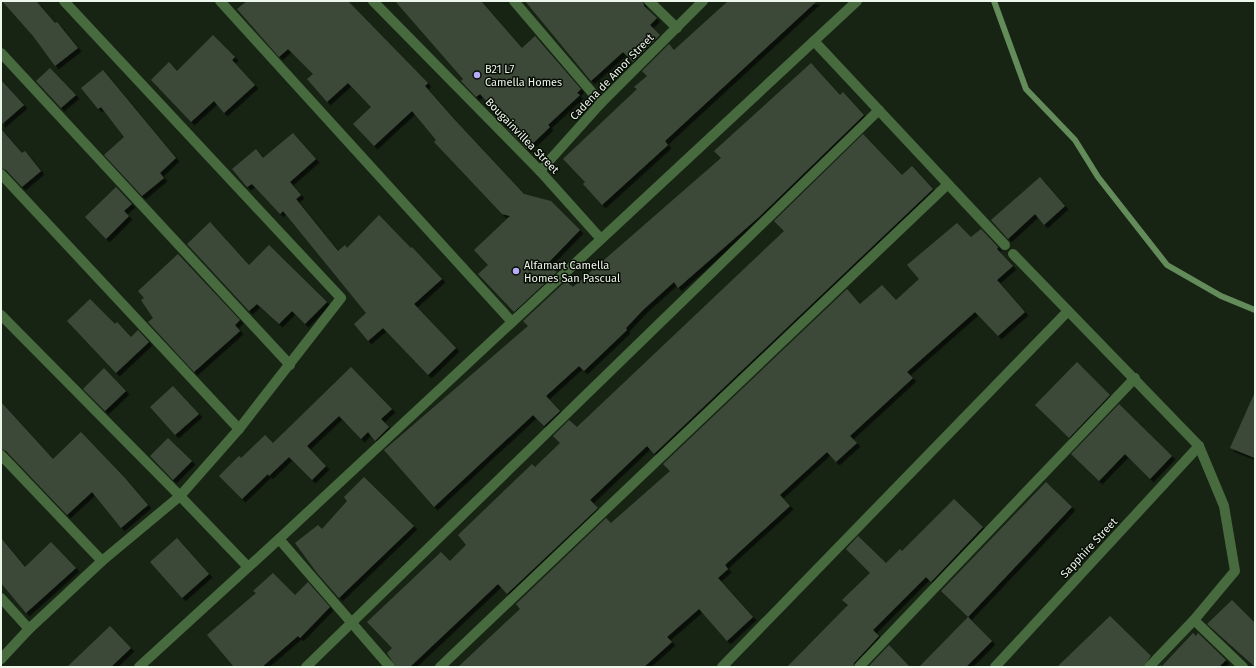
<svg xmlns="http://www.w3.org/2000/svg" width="1256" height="668" font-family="'Fira Sans',sans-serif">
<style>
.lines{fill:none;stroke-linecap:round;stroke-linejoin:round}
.stream{stroke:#648b5a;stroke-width:6}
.building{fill:#3c4a38;filter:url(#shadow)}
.minor{stroke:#486a3f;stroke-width:10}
.tertiary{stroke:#486a3f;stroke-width:10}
.poi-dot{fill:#b5acf8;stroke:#070c05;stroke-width:1.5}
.labels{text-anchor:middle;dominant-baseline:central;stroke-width:3;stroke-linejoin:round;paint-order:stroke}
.poi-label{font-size:11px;fill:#edf6eb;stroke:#070c05;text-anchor:start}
.street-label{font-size:11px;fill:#edf6eb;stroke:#070c05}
</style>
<defs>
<filter id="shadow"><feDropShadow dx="3.5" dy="3.5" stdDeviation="0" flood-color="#0009"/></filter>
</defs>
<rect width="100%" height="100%" fill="#172414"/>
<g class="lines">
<path class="stream" d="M 994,1 L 1026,89 L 1075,140 L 1098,177 L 1167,265 L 1221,296 L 1255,310"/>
</g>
<g class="building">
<path d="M 2,1 L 36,1 L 55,23 L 57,22 L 78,48 L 55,66 L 33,36 Z"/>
<path d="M 247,1 L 348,1 L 428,83 L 425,86 L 454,119 L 524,194 L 551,201 L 580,230 L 548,263 L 557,272 L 514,312 L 478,274 L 488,265 L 474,250 L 510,216 L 502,214 L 434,142 L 436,140 L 412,111 L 374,146 L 353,124 L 371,107 L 348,83 L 327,102 L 307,79 L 313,74 L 288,49 L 279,57 L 237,9 Z"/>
<path d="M 395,1 L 481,1 L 522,48 L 535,36 L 581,89 L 577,93 L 580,95 L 548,125 L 550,127 L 527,149 L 507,128 L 507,124 L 480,94 L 476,97 L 461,81 L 463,79 Z"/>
<path d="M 525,1 L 643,1 L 644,6 L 657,18 L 650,25 L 660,35 L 633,62 L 623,52 L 591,81 Z"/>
<path d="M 728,1 L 817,1 L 665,141 L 668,145 L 602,205 L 583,184 L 585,182 L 563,159 L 637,89 L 634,87 L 647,76 L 642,71 L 669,44 L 674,50 Z"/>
<path d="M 213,35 L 235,57 L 232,60 L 255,85 L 224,113 L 214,101 L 191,122 L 151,80 L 169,62 L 177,71 Z"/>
<path d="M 811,63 L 840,95 L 843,92 L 864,115 L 759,217 L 678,288 L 674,282 L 643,310 L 626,328 L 627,330 L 584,371 L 579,366 L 546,396 L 560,411 L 544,426 L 533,415 L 434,507 L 384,450 L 528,326 L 523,321 L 566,281 L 573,287 L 721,158 L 714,151 Z"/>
<path d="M 50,68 L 76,95 L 61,108 L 36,81 Z"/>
<path d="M 103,70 L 176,158 L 160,173 L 164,178 L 142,196 L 104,155 L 124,137 L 101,107 L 98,109 L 81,88 Z"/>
<path d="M 1,80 L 24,105 L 1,125 Z"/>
<path d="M 1,129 L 22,153 L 25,151 L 41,171 L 22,187 L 6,170 L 1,168 Z"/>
<path d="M 293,133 L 316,159 L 290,182 L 301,195 L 296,199 L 338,251 L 345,245 L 347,248 L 379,215 L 411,248 L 412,247 L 442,279 L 414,304 L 456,348 L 428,375 L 383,328 L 368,341 L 354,324 L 366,313 L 283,211 L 280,214 L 252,184 L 247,187 L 232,169 L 256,149 L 263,158 Z"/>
<path d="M 863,134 L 902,175 L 912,166 L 933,189 L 654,454 L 647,446 L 590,500 L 598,508 L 507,594 L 498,584 L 410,667 L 396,667 L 387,653 L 392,648 L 367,622 L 441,552 L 450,561 L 466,545 L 458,535 L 532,464 L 535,467 L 560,443 L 553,436 L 569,420 L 577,427 L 784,231 L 774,221 Z"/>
<path d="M 1040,177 L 1065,206 L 1044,225 L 1035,214 L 1008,239 L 991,220 Z"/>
<path d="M 116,187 L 132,204 L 124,211 L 129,216 L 106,239 L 85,217 Z"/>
<path d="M 210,222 L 249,265 L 269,245 L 327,302 L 305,324 L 292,311 L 279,324 L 257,304 L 249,311 L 187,244 Z"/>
<path d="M 957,223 L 971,237 L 981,229 L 998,247 L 997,249 L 1013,266 L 997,280 L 1025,312 L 998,336 L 975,312 L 907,372 L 913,378 L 850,436 L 857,443 L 836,462 L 827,452 L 780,495 L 790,506 L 725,565 L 728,569 L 718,578 L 753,617 L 727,641 L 699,609 L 667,637 L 672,642 L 644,667 L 458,667 L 520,609 L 516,604 L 606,518 L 611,523 L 670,471 L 663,464 L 847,289 L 860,304 L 882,285 L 896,300 L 919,279 L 907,265 Z"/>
<path d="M 178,254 L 240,320 L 235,325 L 240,331 L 194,372 L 148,322 L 153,318 L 141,300 L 144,298 L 138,291 Z"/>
<path d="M 90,299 L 115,324 L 117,322 L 131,337 L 138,330 L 149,342 L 116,373 L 67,321 Z"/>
<path d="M 1077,362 L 1110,395 L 1069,438 L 1035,405 Z"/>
<path d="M 351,367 L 392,409 L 381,419 L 389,427 L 375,441 L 368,432 L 361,439 L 339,416 L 307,446 L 326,466 L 312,480 L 289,457 L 269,476 L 268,474 L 242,499 L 219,476 L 239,456 L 241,458 L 265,435 L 273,443 Z"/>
<path d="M 104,368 L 126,391 L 105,411 L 83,389 Z"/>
<path d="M 173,386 L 199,414 L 175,435 L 150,407 Z"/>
<path d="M 1255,392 L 1255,458 L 1230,448 Z"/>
<path d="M 1,402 L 53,459 L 81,432 L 125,478 L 148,505 L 121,528 L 92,492 L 67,515 L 6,451 L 1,449 Z"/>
<path d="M 1119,404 L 1172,456 L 1150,479 L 1125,454 L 1099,481 L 1071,454 Z"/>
<path d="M 168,438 L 192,461 L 173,480 L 150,456 Z"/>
<path d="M 364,477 L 414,526 L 339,598 L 317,573 L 295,543 L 318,525 L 322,529 L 347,501 L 344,497 Z"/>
<path d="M 1046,482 L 1072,507 L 968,617 L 941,591 Z"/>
<path d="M 954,499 L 983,527 L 931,582 L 926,577 L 873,630 L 879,636 L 854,663 L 853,667 L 787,667 L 848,605 L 842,600 L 870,573 L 846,549 L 858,536 L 886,563 L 900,549 L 902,551 Z"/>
<path d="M 1,538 L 25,567 L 51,542 L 76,568 L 26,613 L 1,583 Z"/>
<path d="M 177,538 L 209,574 L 182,598 L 150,562 Z"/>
<path d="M 273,573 L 295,595 L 308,582 L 330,607 L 300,638 L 298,636 L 262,667 L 234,667 L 207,635 L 256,593 L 253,591 Z"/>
<path d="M 1232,600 L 1255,623 L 1255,667 L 1207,624 Z"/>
<path d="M 1110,616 L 1151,656 L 1143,667 L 1057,667 Z"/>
<path d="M 968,617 L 992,641 L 966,667 L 919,667 Z"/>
<path d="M 110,626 L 131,648 L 111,667 L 67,667 Z"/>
<path d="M 1193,633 L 1196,636 L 1198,633 L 1226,660 L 1219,667 L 1158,667 L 1160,665 L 1162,666 Z"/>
<path d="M 889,645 L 910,667 L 868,667 Z"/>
</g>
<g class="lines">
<g class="minor">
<path d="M 220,1 L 512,322"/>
<path d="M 373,1 L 540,171 L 601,239"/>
<path d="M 514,1 L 601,103"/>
<path d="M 649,1 L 677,28"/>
<path d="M 814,41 L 1005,245"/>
<path d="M 1,53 L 290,365"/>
<path d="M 540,171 L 601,103 L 703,1"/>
<path d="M 1,174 L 239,429"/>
<path d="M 1013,254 L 1199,446 L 1224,506 L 1235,571 L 1194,620 L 1149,667"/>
<path d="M 1,315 L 180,496 L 248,567"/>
<path d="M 1,455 L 102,561"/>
<path d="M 279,539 L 390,667"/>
<path d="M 1,598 L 29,629"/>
<path d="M 1194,620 L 1243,667"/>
<path d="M 1,659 L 29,629 L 102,561 L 180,496 L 239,429 L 341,298 L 64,1"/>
<path d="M 306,667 L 879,110"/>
<path d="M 440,667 L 947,185"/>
<path d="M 722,667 L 1068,311"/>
<path d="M 859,667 L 1135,378"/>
<path d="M 995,667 L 1199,446"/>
</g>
<path class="tertiary" d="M 139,667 L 279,539 L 857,1"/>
</g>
<g class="poi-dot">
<circle cx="477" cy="75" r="4"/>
<circle cx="516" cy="271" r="4"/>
</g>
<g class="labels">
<g class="poi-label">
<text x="485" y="69">B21 L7<tspan x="485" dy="13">Camella Homes</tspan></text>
<text x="524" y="265">Alfamart Camella<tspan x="524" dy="13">Homes San Pascual</tspan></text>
</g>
<g class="street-label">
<text transform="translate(612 77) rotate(-46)">Cadena de Amor Street</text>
<text transform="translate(522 136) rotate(46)">Bougainvillea Street</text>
<text transform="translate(1089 548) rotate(-47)">Sapphire Street</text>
</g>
</g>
<rect width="1256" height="668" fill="none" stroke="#edf6eb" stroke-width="4"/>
</svg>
